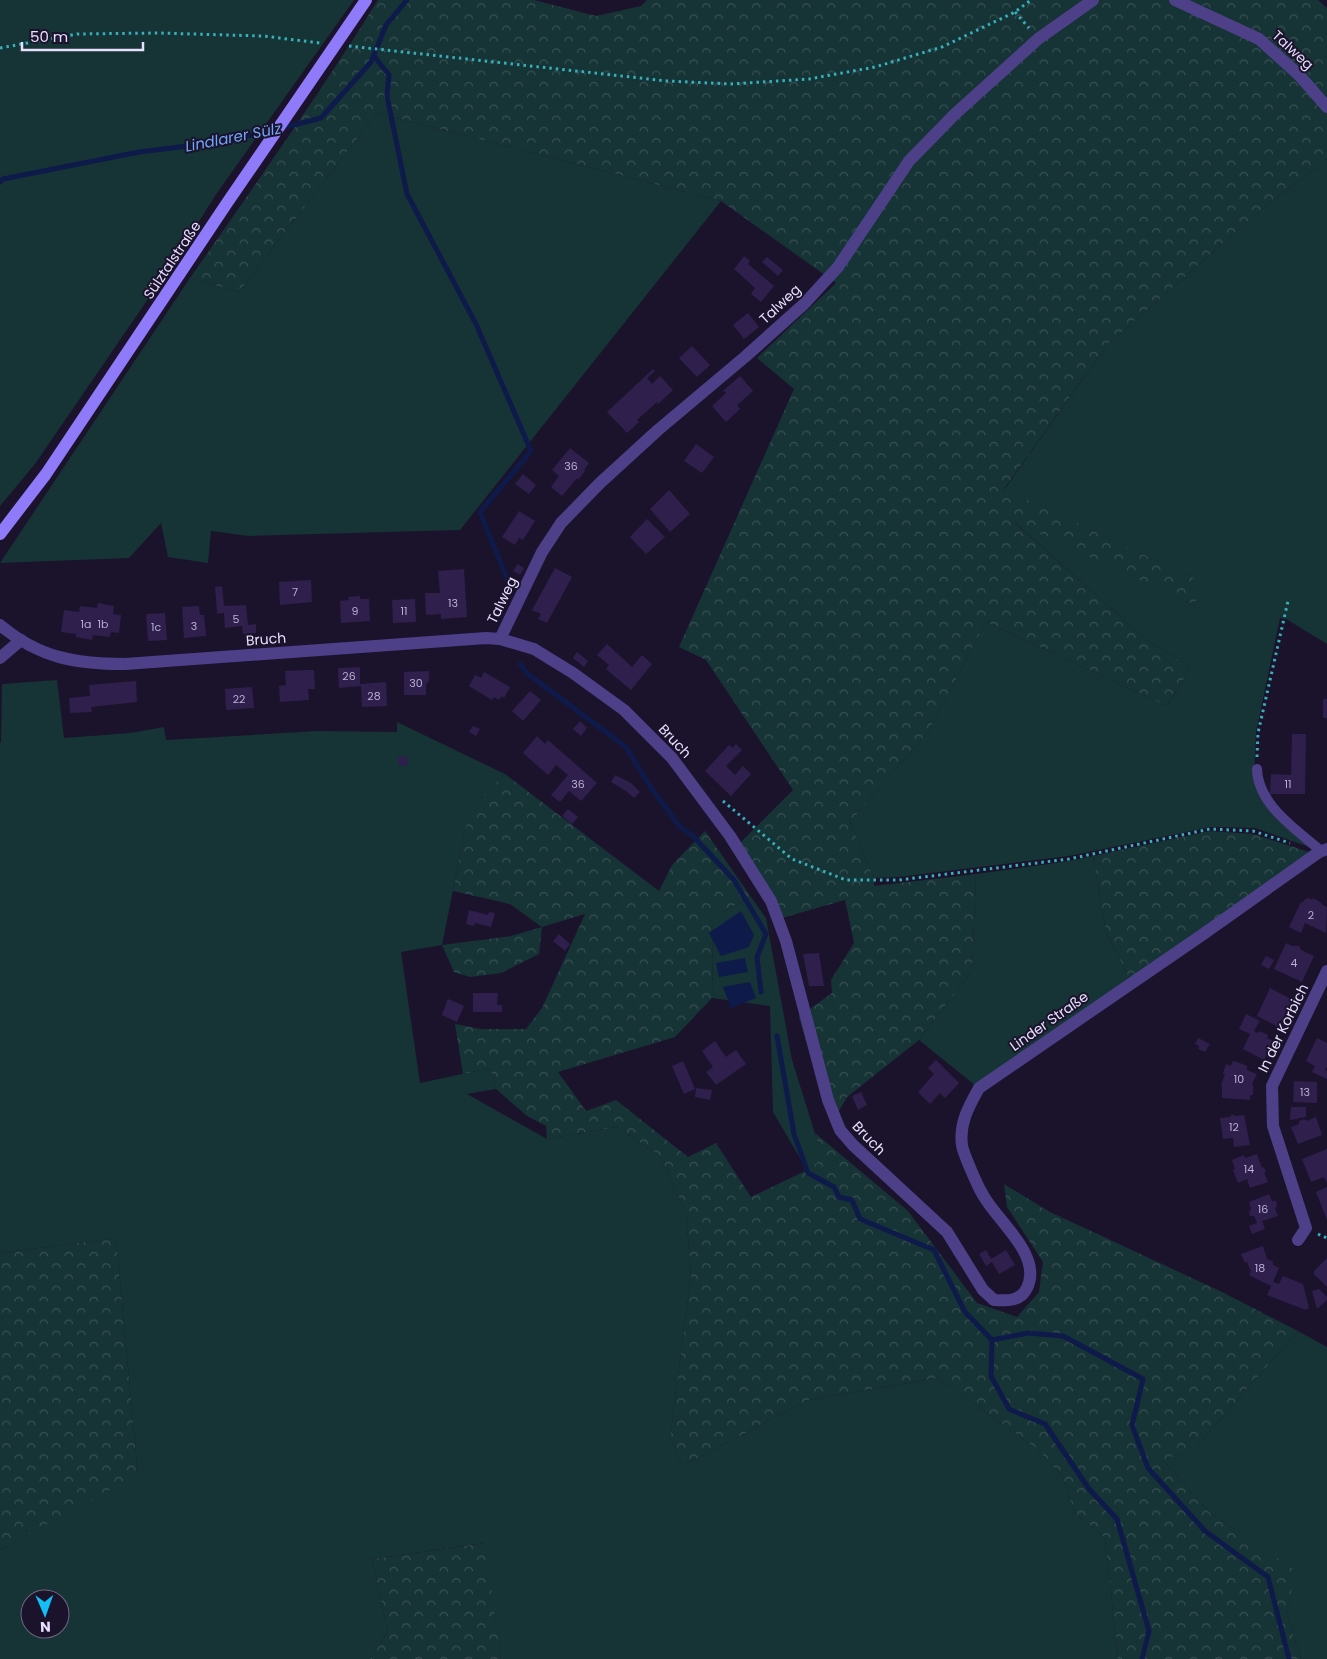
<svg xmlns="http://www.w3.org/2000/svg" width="1327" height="1659" font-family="Poppins,sans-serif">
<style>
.green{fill:#163336;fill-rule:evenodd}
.forest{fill:url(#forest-crowns)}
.water{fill:#0e1b4a}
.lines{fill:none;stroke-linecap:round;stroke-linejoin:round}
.stream{stroke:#0e1b4a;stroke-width:5}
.building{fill:#2f1f4c}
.path{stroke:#36b0bb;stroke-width:3;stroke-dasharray:2.5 4;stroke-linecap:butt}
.service{stroke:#4d4089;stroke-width:10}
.minor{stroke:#4d4089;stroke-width:12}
.tertiary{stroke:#4d4089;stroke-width:12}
.secondary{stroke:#8f7afa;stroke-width:12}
.labels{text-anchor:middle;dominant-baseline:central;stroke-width:4;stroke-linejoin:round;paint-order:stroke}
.number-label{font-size:11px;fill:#b9afd2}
.street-label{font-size:14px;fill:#e7dffe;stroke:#1b132c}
.water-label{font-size:15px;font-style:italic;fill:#71a7fa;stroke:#1b132c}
</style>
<defs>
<pattern id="forest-crowns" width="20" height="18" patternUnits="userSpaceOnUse" patternTransform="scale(1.25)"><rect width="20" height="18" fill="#163336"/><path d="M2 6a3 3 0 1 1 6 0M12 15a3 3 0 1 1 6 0" fill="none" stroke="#385054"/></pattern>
</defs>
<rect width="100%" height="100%" fill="#1b132c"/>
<g class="green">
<path d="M 0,0 L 354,0 L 217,193 L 170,267 L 35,464 L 0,506 Z"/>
<path d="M 377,113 L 721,201 L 460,530 L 249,536 L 211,531 L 208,563 L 168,557 L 161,523 L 129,558 L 0,563 L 190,278 L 239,292 Z"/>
<path d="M 1327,159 L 1327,644 L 1286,619 L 1280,618 L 1256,732 L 1254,778 L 1312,848 L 1255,828 L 1211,827 L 1069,856 L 899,877 L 874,878 L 850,822 L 928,732 L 986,622 L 1167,706 L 1191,667 L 1149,642 L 1012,520 L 1196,606 L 1196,579 L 1004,490 L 1107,345 L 1261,210 Z"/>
<path d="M 57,680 L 64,738 L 130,733 L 164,727 L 166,740 L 317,731 L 397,732 L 397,722 L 505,774 L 469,811 L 442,945 L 401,952 L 420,1083 L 490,1068 L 496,1089 L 467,1094 L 547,1139 L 617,1127 L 660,1156 L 686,1213 L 691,1276 L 670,1438 L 683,1466 L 808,1400 L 938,1378 L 1037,1449 L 1062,1476 L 1075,1513 L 1105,1538 L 1118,1659 L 501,1659 L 484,1543 L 372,1559 L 388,1632 L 370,1659 L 0,1659 L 0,1550 L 138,1474 L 116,1238 L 0,1253 L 0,743 L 1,742 L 2,684 ZM 30,1599 L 60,1599 L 60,1629 L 30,1629 Z"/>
<path d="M 1093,856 L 1106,932 L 1130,980 L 976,1086 L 919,1040 L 972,971 L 976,874 L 1069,861 Z"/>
<path d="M 751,897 L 766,918 L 792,1060 L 823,1159 L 807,1170 L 773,1112 L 770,1006 L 712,998 L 713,917 Z"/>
<path d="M 1298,1331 L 1327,1347 L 1327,1659 L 1301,1659 L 1287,1615 L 1294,1570 L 1209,1512 L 1163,1460 L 1195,1448 Z"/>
</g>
<g class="forest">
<path d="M 378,0 L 534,0 L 596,16 L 641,6 L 647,0 L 1318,0 L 1327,8 L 1327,159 L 1261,210 L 1107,345 L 1004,489 L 1196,579 L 1196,606 L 1014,522 L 1149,642 L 1191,667 L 1167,706 L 986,622 L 928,732 L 850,822 L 874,878 L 874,886 L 976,874 L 972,971 L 919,1040 L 847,1097 L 833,1121 L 817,1079 L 799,1017 L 832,993 L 831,980 L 854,943 L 845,900 L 775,920 L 735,848 L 793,790 L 706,660 L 679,647 L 794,389 L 757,358 L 836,283 L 721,201 L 377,113 L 239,292 L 190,278 C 254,186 319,95 378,0 Z"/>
<path d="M 505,774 L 659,891 L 672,865 L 705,831 L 751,897 L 713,917 L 712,998 L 675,1037 L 558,1072 L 586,1111 L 616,1100 L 688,1157 L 716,1143 L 751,1197 L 807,1170 L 822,1159 L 815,1133 L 908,1211 L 977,1303 L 1017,1317 L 1039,1292 L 1043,1262 L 1007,1207 L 1004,1184 L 1048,1211 L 1222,1292 L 1298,1331 L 1195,1448 L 1163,1460 L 1209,1512 L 1295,1570 L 1287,1615 L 1301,1659 L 1118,1659 L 1105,1538 L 1075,1513 L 1062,1476 L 1037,1449 L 938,1378 L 808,1400 L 683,1466 L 670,1438 L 691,1276 L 686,1213 L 660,1156 L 617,1127 L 547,1139 L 546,1126 L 527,1116 L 496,1089 L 490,1068 L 463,1074 L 455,1024 L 481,1029 L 526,1029 L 542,1008 L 585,914 L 542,927 L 539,954 L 501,973 L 470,977 L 454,972 L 442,945 L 511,936 L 542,927 L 510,904 L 453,891 L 469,810 Z"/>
<path d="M 1210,831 L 1253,834 L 1312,853 L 1130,980 L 1106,932 L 1093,856 Z"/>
<path d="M 116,1238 L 138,1475 L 0,1550 L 0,1253 Z"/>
<path d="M 485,1543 L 501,1659 L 370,1659 L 388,1632 L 372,1559 Z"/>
</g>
<g class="water">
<path d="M 741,911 L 754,935 L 749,947 L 721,956 L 709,933 Z"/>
<path d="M 745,958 L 748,972 L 719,977 L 716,963 Z"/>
<path d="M 750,982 L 756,998 L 731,1008 L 723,987 Z"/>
</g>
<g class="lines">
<g class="stream">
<path d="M 374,56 L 389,75 L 387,96 L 407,194 L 476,324 L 531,451 L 480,512 L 511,588"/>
<path d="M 282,128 L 321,118 L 371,62 L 386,25 L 407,0"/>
<path d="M 0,182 L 3,179 L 139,152 L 220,142 L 274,130"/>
<path d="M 520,664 L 528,674 L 626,747 L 650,786 L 680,827 L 692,835 L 734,880 L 766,934 L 757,957 L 761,992"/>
<path d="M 777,1036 L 794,1134 L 808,1173 L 834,1187 L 839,1197 L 852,1200 L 860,1219 L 934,1250 L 965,1312 L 992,1340 L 991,1376 L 1009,1409 L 1045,1424 L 1089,1489 L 1117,1519 L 1149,1631 L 1142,1659"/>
<path d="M 992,1340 L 1028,1333 L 1063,1336 L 1143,1379 L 1132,1425 L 1148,1468 L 1205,1531 L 1268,1577 L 1289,1659"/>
</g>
</g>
<g class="building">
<path d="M 744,256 L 750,261 L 748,264 L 774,286 L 761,302 L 751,294 L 755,288 L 734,269 Z"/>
<path d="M 767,257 L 783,270 L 778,276 L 762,262 Z"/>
<path d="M 748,313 L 759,327 L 744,339 L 733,325 Z"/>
<path d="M 692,346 L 710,365 L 697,377 L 679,358 Z"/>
<path d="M 653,369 L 655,371 L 647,378 L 652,384 L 660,376 L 673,390 L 658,404 L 657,402 L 637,420 L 639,422 L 627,433 L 607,412 Z"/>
<path d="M 740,376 L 753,391 L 737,405 L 740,409 L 726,422 L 712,406 L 726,393 L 723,391 Z"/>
<path d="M 696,444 L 714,457 L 702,473 L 684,461 Z"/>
<path d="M 570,448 L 589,463 L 584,470 L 585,471 L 578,480 L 577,478 L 562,496 L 551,487 L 559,476 L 552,470 Z"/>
<path d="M 523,474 L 536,485 L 529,494 L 515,484 Z"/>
<path d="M 669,490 L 690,514 L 670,532 L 650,509 Z"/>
<path d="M 519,511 L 535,521 L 523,540 L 519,538 L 515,545 L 502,537 Z"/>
<path d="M 647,519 L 665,537 L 646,554 L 630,537 Z"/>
<path d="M 518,564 L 524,568 L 520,575 L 513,571 Z"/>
<path d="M 555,568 L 572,577 L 547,623 L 538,619 L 541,614 L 532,610 Z"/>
<path d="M 464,569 L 467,617 L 441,619 L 441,614 L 426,615 L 425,593 L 440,593 L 438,571 Z"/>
<path d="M 311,580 L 312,602 L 280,605 L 279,582 Z"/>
<path d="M 222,586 L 224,606 L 246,605 L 248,625 L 256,624 L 256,633 L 243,634 L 242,626 L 225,628 L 224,613 L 217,614 L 216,599 L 215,587 Z"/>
<path d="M 360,596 L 360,599 L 369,599 L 370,621 L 341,623 L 340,601 L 349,600 L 348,597 Z"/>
<path d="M 415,599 L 416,622 L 393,623 L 392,600 Z"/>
<path d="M 98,603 L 114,606 L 113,614 L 121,615 L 119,633 L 111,632 L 110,637 L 93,635 L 92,640 L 76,637 L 76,634 L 61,632 L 64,610 L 79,612 L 80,606 L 97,608 Z"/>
<path d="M 199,606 L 200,615 L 204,615 L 206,636 L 184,638 L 182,607 Z"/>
<path d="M 165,613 L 167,640 L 148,641 L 146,614 Z"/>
<path d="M 607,644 L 632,667 L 642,655 L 652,664 L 631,690 L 606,669 L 609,665 L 597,655 Z"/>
<path d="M 577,652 L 588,661 L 584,667 L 573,658 Z"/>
<path d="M 360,667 L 360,684 L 386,682 L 387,706 L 362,707 L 361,686 L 339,688 L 338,668 Z"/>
<path d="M 307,670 L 314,670 L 315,689 L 308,689 L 309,700 L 280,702 L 279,686 L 286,685 L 285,671 Z"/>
<path d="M 429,671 L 429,681 L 426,684 L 426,695 L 404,695 L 404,672 Z"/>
<path d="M 484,672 L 510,687 L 504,698 L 502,696 L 499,700 L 494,697 L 492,700 L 469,686 L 475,675 L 481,678 Z"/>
<path d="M 136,681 L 137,702 L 91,707 L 92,712 L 70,713 L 69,698 L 90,696 L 89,685 Z"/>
<path d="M 252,687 L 254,708 L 226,710 L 225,689 Z"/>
<path d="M 530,691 L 541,700 L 523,721 L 512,711 Z"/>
<rect x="1323" y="699" width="4" height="19"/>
<path d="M 580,721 L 587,728 L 581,736 L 573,729 Z"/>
<path d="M 473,726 L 480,729 L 476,736 L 469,732 Z"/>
<path d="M 1292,734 L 1306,734 L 1305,794 L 1270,794 L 1271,774 L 1291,775 Z"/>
<path d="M 537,736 L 545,744 L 548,740 L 597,783 L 581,801 L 569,791 L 560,802 L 551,795 L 568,775 L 556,765 L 548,775 L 523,753 Z"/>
<path d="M 736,744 L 742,750 L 726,766 L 735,775 L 743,766 L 751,774 L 731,796 L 705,771 L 729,745 L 733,748 Z"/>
<path d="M 399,756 L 408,757 L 407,766 L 398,765 Z"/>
<path d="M 615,775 L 631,783 L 640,792 L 634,798 L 626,791 L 611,782 Z"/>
<path d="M 568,809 L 578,817 L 572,824 L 562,816 Z"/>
<path d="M 1309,898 L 1312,900 L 1313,898 L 1322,903 L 1321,904 L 1327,907 L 1326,933 L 1305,923 L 1301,933 L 1289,927 L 1301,902 L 1302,903 L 1304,900 Z"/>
<path d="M 469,910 L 488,915 L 489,912 L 495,913 L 491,927 L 475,923 L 474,926 L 466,924 Z"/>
<path d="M 559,934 L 570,944 L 565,951 L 553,941 Z"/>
<path d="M 1286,943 L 1292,946 L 1299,946 L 1301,950 L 1314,956 L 1302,982 L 1274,969 Z"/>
<path d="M 819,953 L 824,986 L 809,986 L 803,954 Z"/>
<path d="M 1266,956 L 1274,960 L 1269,969 L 1261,965 Z"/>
<path d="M 1270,988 L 1293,1000 L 1283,1021 L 1280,1020 L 1277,1026 L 1257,1016 Z"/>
<path d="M 473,993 L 498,993 L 497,1005 L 502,1005 L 502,1012 L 473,1012 Z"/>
<path d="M 448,999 L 464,1006 L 457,1022 L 442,1015 Z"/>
<path d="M 1246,1014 L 1260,1021 L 1254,1031 L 1258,1033 L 1259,1031 L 1268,1035 L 1267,1038 L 1274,1041 L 1264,1060 L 1243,1049 L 1250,1034 L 1239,1029 Z"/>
<path d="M 1198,1038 L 1210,1044 L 1205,1052 L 1198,1049 L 1199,1046 L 1195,1044 Z"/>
<path d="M 1317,1038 L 1327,1043 L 1327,1067 L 1325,1070 L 1327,1071 L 1327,1079 L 1312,1072 L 1315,1066 L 1306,1061 Z"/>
<path d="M 715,1041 L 726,1057 L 736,1050 L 746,1064 L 716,1085 L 706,1072 L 713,1067 L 702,1051 Z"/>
<path d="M 936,1060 L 959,1083 L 945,1098 L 940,1093 L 930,1104 L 918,1092 L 934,1074 L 928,1068 Z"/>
<path d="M 683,1061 L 695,1089 L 684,1094 L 672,1066 Z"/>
<path d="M 1235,1061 L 1247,1066 L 1247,1070 L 1257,1074 L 1252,1084 L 1253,1085 L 1253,1095 L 1250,1095 L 1250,1100 L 1222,1098 L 1222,1086 L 1221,1085 L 1225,1074 L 1223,1073 L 1226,1064 L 1231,1066 L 1232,1062 Z"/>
<path d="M 1294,1081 L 1317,1082 L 1317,1103 L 1293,1102 Z"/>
<path d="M 696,1088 L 712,1090 L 710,1100 L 695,1097 Z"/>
<path d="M 861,1092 L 867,1105 L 858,1110 L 852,1096 Z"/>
<path d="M 1291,1107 L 1306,1107 L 1306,1117 L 1290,1120 Z"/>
<path d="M 1232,1114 L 1235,1116 L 1244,1115 L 1250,1145 L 1234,1147 L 1233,1138 L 1223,1139 L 1220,1118 L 1230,1117 Z"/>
<path d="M 1316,1117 L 1322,1135 L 1298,1144 L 1291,1127 L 1299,1124 L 1299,1121 L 1304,1119 L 1307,1121 Z"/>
<path d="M 1327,1149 L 1327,1183 L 1324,1177 L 1311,1182 L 1302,1159 Z"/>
<path d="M 1257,1154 L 1262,1168 L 1264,1167 L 1266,1172 L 1264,1173 L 1268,1182 L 1250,1188 L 1247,1179 L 1238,1183 L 1233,1170 L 1235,1169 L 1232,1160 L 1244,1155 L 1245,1158 Z"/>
<path d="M 1327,1187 L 1327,1220 L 1316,1192 Z"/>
<path d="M 1269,1194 L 1272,1201 L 1276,1201 L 1277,1206 L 1275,1209 L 1278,1216 L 1262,1221 L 1265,1229 L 1252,1234 L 1249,1226 L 1257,1223 L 1254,1216 L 1250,1216 L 1249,1212 L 1251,1209 L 1249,1202 Z"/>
<path d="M 1263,1246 L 1267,1259 L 1274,1262 L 1272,1264 L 1279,1268 L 1273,1282 L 1279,1284 L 1283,1276 L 1303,1284 L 1309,1308 L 1306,1310 L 1267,1295 L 1271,1286 L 1249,1275 L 1251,1272 L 1247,1262 L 1245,1263 L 1241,1254 Z"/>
<path d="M 986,1250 L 991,1259 L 1006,1250 L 1015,1265 L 999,1274 L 992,1262 L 986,1266 L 979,1254 Z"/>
<path d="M 1327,1258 L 1327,1287 L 1314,1274 L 1314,1271 Z"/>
<path d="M 1319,1289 L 1327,1297 L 1327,1300 L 1317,1309 L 1312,1291 Z"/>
</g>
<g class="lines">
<g class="path">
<path d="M 1015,12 L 1029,28"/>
<path d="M 349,46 L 667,81 L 731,84 L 809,79 L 875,67 L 942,47 L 1015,12 L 1031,0"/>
<path d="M 0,48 L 77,34 L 159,33 L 263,36 L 320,43"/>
<path d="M 1257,757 L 1258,733 L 1288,601"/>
<path d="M 723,801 L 792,859 L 846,880 L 899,880 L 1069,859 L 1210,829 L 1253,831 L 1290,843"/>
<path d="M 1318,1234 L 1327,1238"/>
</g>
<path class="service" d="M 1257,769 C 1258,805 1296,829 1321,851"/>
<g class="minor">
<path d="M 1175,0 L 1259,39 L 1299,75 L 1327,107"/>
<path d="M 500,639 L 542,552 L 561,523 L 600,483 L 658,430 L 746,356 L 804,304 L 838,267 L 909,161 L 955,114 L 1038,39 L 1093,0"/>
<path d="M 0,658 L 21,640"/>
<path d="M 1298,1240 L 1306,1228 L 1273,1126 L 1272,1086 L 1327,971"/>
</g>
<path class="tertiary" d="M 0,625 C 39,658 76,664 125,664 L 486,638 L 500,639 L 534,649 L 573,673 L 624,710 L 672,758 L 730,836 L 771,901 L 786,941 L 828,1100 L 840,1130 L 853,1145 L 947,1232 L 983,1290 L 994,1300 C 1008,1301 1021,1301 1027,1288 C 1043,1255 997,1221 983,1195 C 978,1187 963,1153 962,1145 C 959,1123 969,1106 979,1088 L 1202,935 L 1319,852 L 1327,849"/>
<path class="secondary" d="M 0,534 L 46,474 L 227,203 L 366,0"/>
</g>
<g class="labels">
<g class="number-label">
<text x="571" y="466">36</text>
<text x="295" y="592">7</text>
<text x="453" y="603">13</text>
<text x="355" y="611">9</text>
<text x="404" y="611">11</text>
<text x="236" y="619">5</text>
<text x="86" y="624">1a</text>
<text x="103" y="624">1b</text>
<text x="194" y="626">3</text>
<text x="156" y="627">1c</text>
<text x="349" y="676">26</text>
<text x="416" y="683">30</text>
<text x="374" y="696">28</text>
<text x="239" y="699">22</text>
<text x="578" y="784">36</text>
<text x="1288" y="784">11</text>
<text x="1311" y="915">2</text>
<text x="1294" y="963">4</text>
<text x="1239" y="1079">10</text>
<text x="1305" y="1092">13</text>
<text x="1234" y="1127">12</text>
<text x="1249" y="1169">14</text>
<text x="1263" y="1209">16</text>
<text x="1260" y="1268">18</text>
</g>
<g class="street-label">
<text transform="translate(1293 50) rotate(43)">Talweg</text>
<text transform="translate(172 260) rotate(-56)">Sülztalstraße</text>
<text transform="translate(780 304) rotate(-43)">Talweg</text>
<text transform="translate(502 600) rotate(-64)">Talweg</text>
<text transform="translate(266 639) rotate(-4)">Bruch</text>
<text transform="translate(675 741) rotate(47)">Bruch</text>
<text transform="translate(1049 1021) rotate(-35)">Linder Straße</text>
<text transform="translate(1283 1028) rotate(-64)">In der Korbich</text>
<text transform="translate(869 1138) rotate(46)">Bruch</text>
</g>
<g class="water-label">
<text transform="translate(233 137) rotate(-11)">Lindlarer Sülz</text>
</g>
</g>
<g transform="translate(45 1614) rotate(178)"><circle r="24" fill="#1b132c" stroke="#6d6580"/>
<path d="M0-4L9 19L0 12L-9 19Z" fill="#12bff7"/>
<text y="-8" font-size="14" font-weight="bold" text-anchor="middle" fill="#e7dffe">N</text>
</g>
<path d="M22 42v8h121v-8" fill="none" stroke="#e7dffe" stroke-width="2.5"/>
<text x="30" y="42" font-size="15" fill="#e7dffe" stroke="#1b132c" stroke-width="4" paint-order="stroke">50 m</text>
</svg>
